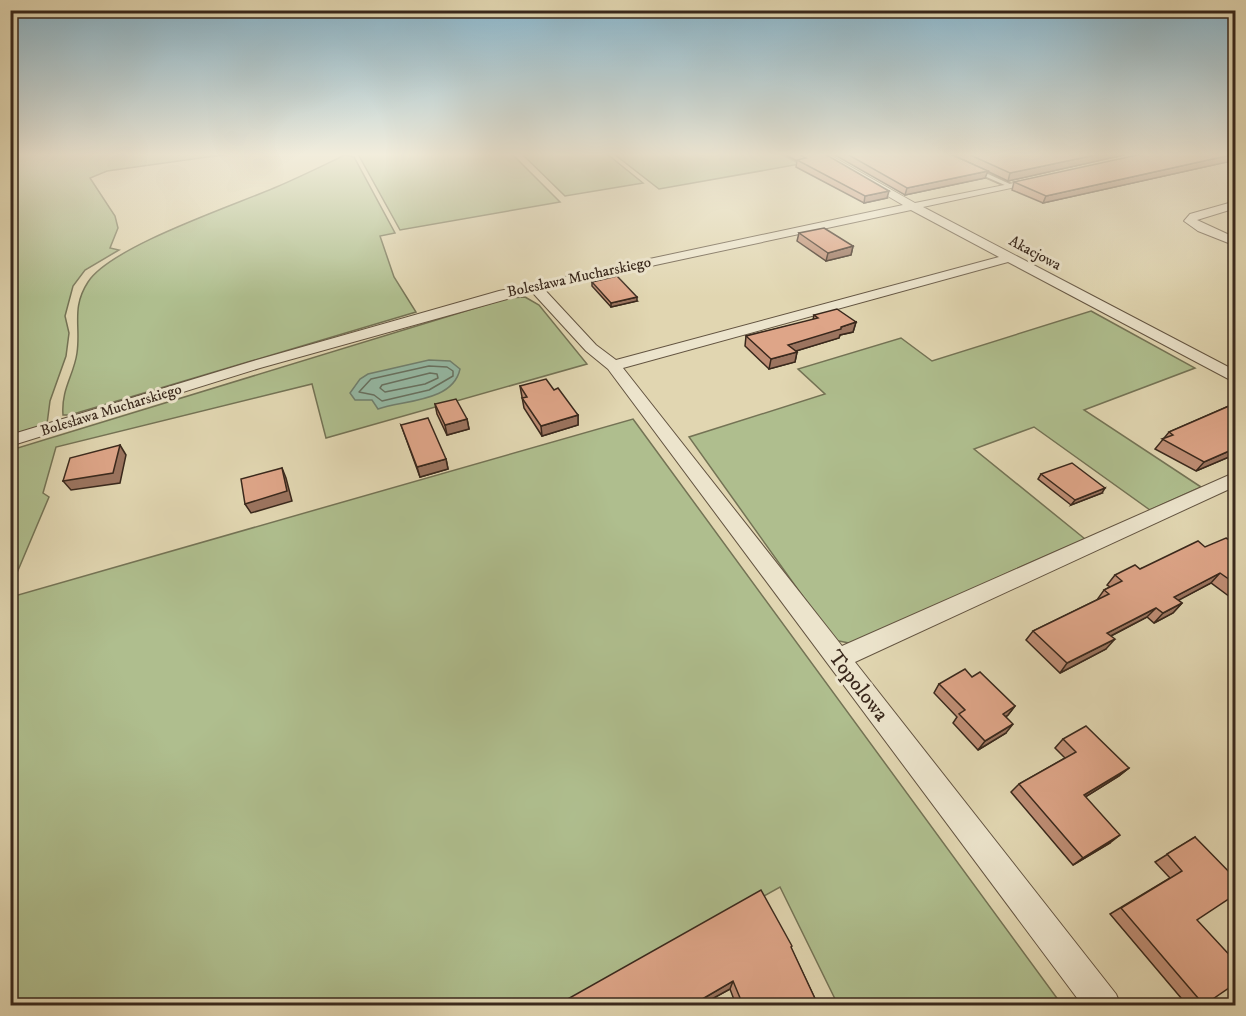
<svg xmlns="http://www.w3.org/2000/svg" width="1246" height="1016" font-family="'IM FELL DW Pica',serif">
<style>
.green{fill:#afbe8e;stroke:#747355;stroke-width:1.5}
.water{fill:#95baa6;stroke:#70806f;stroke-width:1.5}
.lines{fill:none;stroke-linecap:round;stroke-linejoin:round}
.shore{stroke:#677161;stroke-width:1.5}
.service-casing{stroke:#635441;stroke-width:4}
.minor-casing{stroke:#635441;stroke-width:2}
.service{fill:#ece4cc;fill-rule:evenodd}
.minor{fill:#ece4cc;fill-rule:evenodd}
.wall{fill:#bf8e75;stroke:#39281c;stroke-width:1.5}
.shaded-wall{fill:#9b745f;stroke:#39281c;stroke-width:1.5}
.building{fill:#dea588;stroke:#39281c;stroke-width:1.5}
.labels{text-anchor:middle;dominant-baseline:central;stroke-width:6;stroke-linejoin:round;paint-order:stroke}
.far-street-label{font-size:15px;fill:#39281c;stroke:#ece4cc}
.near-street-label{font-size:21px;fill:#39281c;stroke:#ece4cc}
</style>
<rect width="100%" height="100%" fill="#e1d6b1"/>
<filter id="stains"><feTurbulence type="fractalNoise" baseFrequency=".00333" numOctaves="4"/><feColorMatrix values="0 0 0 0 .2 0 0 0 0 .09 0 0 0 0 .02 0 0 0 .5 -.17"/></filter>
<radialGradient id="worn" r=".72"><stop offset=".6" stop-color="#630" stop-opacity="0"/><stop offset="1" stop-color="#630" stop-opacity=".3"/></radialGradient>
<g class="green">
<path d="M 11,154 L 229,154 L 107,171 L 90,178 L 115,216 L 118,228 L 110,248 L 119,250 L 85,270 L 73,286 L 65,316 L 69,333 L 66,356 L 50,401 L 47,424 L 11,435 Z"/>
<path d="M 358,154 L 512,154 L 560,202 L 400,230 Z"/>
<path d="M 522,154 L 607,154 L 643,183 L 565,196 Z"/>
<path d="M 614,154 L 781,154 L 800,164 L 659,189 Z"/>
<path d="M 345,155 L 354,157 L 395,233 L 380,236 L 394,277 L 416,312 L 70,415 L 63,415 C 61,389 74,375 77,353 C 81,326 71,308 88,282 C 110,247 232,206 274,188 C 298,178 322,166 345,155 Z"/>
<path d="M 525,297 L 539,305 L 587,364 L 326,438 L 312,384 L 56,447 L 43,493 L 49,497 L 11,587 L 11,450 L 482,306 L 508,298 Z"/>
<path d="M 1091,311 L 1195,368 L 1084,410 L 1201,487 L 1150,510 L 1034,427 L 974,449 L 1085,539 L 1014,570 L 863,641 L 849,643 L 834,640 L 689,437 L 825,394 L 798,369 L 901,338 L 932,361 Z"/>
<path d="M 633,419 L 1062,1005 L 838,1005 L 780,887 L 571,1005 L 11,1006 L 11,597 Z"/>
</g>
<path class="water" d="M 429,360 L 450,361 L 460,369 C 453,402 404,400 378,409 L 372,400 L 355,400 L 350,393 L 360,379 L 368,374 Z"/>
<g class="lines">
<g class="shore">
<path d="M 429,366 L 447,367 L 453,371 L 453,376 L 429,390 L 382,401 L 374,395 L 359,392 L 371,379 Z"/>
<path d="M 430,373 L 437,374 L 438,378 L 425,384 L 385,392 L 380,388 L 382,385 Z"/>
</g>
<g class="service-casing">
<path id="service" d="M 973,169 L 977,169 L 1012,185 L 1007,186 L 973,171 Z"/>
</g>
<g class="minor-casing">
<g id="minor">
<path d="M 816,154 L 828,154 L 915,203 L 1044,177 L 1044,181 L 923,207 L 1236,371 L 1236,383 L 1008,262 L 623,368 L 842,646 L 1236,472 L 1236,486 L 855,662 L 1116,994 L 1121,1006 L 1083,1006 L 608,369 L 586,351 L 532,292 L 260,368 L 10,446 L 10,435 L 250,362 L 499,291 L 903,205 ZM 911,210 L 999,257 L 616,360 L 596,345 L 544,289 Z"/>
<path d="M 1236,201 L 1236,208 L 1197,220 L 1236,238 L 1236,246 L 1198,231 L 1184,221 L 1190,214 Z"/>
</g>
</g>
<use href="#service" class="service"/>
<use href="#minor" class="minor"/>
</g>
<g class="wall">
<path d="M 784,154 L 825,154 L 887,198 L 864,203 L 796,167 L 797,161 Z"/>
<path d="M 833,154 L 950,154 L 985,178 L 905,195 Z"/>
<path d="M 951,154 L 1128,154 L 1008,181 Z"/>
<path d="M 1236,154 L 1236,160 L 1043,203 L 1012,190 L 1014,182 Z"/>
<path d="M 799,233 L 853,246 L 851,255 L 826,261 L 797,241 Z"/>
<path d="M 592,282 L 637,301 L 611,307 L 592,286 Z"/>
<path d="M 814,315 L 856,322 L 853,332 L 840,335 L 839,338 L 796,351 L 797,352 L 795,362 L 769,369 L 745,346 L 746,336 L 813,320 Z"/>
<path d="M 520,386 L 554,390 L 578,415 L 578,425 L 542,436 L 524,408 Z"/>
<path d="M 1236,403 L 1236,454 L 1196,471 L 1155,449 L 1169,432 Z"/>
<path d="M 435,404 L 467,419 L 469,429 L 447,435 L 437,414 Z"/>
<path d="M 401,425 L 446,459 L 448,469 L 420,477 Z"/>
<path d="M 1041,474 L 1102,493 L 1071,505 L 1038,479 Z"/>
<path d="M 1236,544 L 1236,595 L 1230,597 L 1211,583 L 1178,600 L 1182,603 L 1173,613 L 1154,623 L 1147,617 L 1111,636 L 1106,649 L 1060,673 L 1026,640 L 1033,631 L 1097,600 L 1104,590 L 1110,587 L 1107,585 L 1115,575 L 1140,569 L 1205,547 Z"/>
<path d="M 939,684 L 1015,706 L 1008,715 L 1006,717 L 1006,733 L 978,750 L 953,723 L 957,717 L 934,693 Z"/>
<path d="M 1063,739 L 1129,768 L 1119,776 L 1085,797 L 1110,843 L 1073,865 L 1011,792 L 1019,784 L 1065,758 L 1055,748 Z"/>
<path d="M 1195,837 L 1197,920 L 1204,1005 L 1187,1005 L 1110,914 L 1170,878 L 1155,862 Z"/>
<path d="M 791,948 L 818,1005 L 736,1005 L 730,989 L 701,1005 L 557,1005 Z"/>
</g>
<g class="shaded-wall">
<path d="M 1100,154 L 1128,154 L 1008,181 L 1010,173 Z"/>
<path d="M 1235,154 L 1236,160 L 1043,203 L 1046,196 Z"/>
<path d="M 988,171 L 985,178 L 905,195 L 907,188 Z"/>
<path d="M 889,191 L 887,198 L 864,203 L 865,196 Z"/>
<path d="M 853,246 L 851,255 L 826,261 L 828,253 Z"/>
<path d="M 637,297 L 637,301 L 611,307 L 611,303 Z"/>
<path d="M 856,322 L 853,332 L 840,335 L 839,338 L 786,354 L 788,345 Z"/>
<path d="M 797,352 L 795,362 L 769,369 L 771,359 Z"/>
<path d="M 578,415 L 578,425 L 542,436 L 541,426 Z"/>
<path d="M 467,419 L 469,429 L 447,435 L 445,425 Z"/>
<path d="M 120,445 L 126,455 L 120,483 L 71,490 L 63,481 Z"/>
<path d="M 1236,448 L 1236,454 L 1196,471 L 1204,462 Z"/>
<path d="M 446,459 L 448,469 L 420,477 L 417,467 Z"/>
<path d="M 282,468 L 286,478 L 292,501 L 251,513 L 245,504 Z"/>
<path d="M 1105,488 L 1102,493 L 1071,505 L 1075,500 Z"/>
<path d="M 1220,573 L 1211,583 L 1166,607 L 1174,597 Z"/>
<path d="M 1182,603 L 1173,613 L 1154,623 L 1163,613 Z"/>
<path d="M 1156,608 L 1147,617 L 1099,642 L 1107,633 Z"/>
<path d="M 1115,639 L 1106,649 L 1060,673 L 1067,663 Z"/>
<path d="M 1015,706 L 1008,715 L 996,723 L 1003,714 Z"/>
<path d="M 1013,724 L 1006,733 L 978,750 L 985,741 Z"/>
<path d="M 1129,768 L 1119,776 L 1074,804 L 1084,795 Z"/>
<path d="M 1120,835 L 1110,843 L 1073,865 L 1083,858 Z"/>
<path d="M 733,981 L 730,989 L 701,1005 L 692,1005 Z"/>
</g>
<g class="building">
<path d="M 798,154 L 825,154 L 889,191 L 865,196 L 797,160 L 806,158 Z"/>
<path d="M 847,154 L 950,154 L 988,171 L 907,188 Z"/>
<path d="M 968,154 L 1100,154 L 1010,173 Z"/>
<path d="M 1142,154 L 1235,154 L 1046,196 L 1014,182 Z"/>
<path d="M 824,228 L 853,246 L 828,253 L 799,233 Z"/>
<path d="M 617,276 L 637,297 L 611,303 L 592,282 Z"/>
<path d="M 837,309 L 856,322 L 841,327 L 841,329 L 788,345 L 797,352 L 771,359 L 746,336 L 818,318 L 814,315 Z"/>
<path d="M 546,379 L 554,390 L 558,388 L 578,415 L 541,426 L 522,398 L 527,397 L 520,386 Z"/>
<path d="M 456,399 L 467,419 L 445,425 L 435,404 Z"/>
<path d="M 1236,403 L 1236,448 L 1204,462 L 1162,439 L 1173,435 L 1169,432 Z"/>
<path d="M 428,418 L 446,459 L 417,467 L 401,425 Z"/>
<path d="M 120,445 L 113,473 L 63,481 L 70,458 Z"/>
<path d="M 1072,463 L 1105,488 L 1075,500 L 1041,474 Z"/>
<path d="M 282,468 L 287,491 L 245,504 L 241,479 Z"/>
<path d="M 1226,538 L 1236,544 L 1236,584 L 1220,573 L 1174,597 L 1182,603 L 1163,613 L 1156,608 L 1107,633 L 1115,639 L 1067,663 L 1033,631 L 1109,594 L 1104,590 L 1122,581 L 1115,575 L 1135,565 L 1140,569 L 1198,541 L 1205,547 Z"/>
<path d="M 965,669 L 972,677 L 980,672 L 1015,706 L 1003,714 L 1013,724 L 985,741 L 959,714 L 965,710 L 939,684 Z"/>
<path d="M 1086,726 L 1129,768 L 1084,795 L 1120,835 L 1083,858 L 1019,784 L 1076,752 L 1063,739 Z"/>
<path d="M 1195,837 L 1236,879 L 1236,894 L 1197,920 L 1236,962 L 1236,983 L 1204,1005 L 1121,908 L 1182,871 L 1167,854 Z"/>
<path d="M 761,890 L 792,946 L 791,947 L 818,1005 L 743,1005 L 733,981 L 692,1005 L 668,1005 L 667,1001 L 659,1005 L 557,1005 Z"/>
</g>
<linearGradient id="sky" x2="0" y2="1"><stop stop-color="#87b6ce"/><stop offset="0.52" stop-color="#f2eddc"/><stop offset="1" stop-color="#f2eddc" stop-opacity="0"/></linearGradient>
<rect width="1246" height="297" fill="url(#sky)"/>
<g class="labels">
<g class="far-street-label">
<text transform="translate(1035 253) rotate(28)">Akacjowa</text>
<text transform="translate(579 277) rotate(-12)">Bolesława Mucharskiego</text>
<text transform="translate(111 410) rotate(-17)">Bolesława Mucharskiego</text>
</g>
<g class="near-street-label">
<text transform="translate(858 686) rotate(52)">Topolowa</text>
</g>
</g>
<rect width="1246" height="1016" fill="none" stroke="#e1d6b1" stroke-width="36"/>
<rect x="12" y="12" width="1222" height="992" fill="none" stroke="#39281c" stroke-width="3"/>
<rect x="18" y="18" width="1210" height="980" fill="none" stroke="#39281c" stroke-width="1.5"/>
<rect width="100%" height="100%" filter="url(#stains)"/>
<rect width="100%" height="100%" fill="url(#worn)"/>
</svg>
